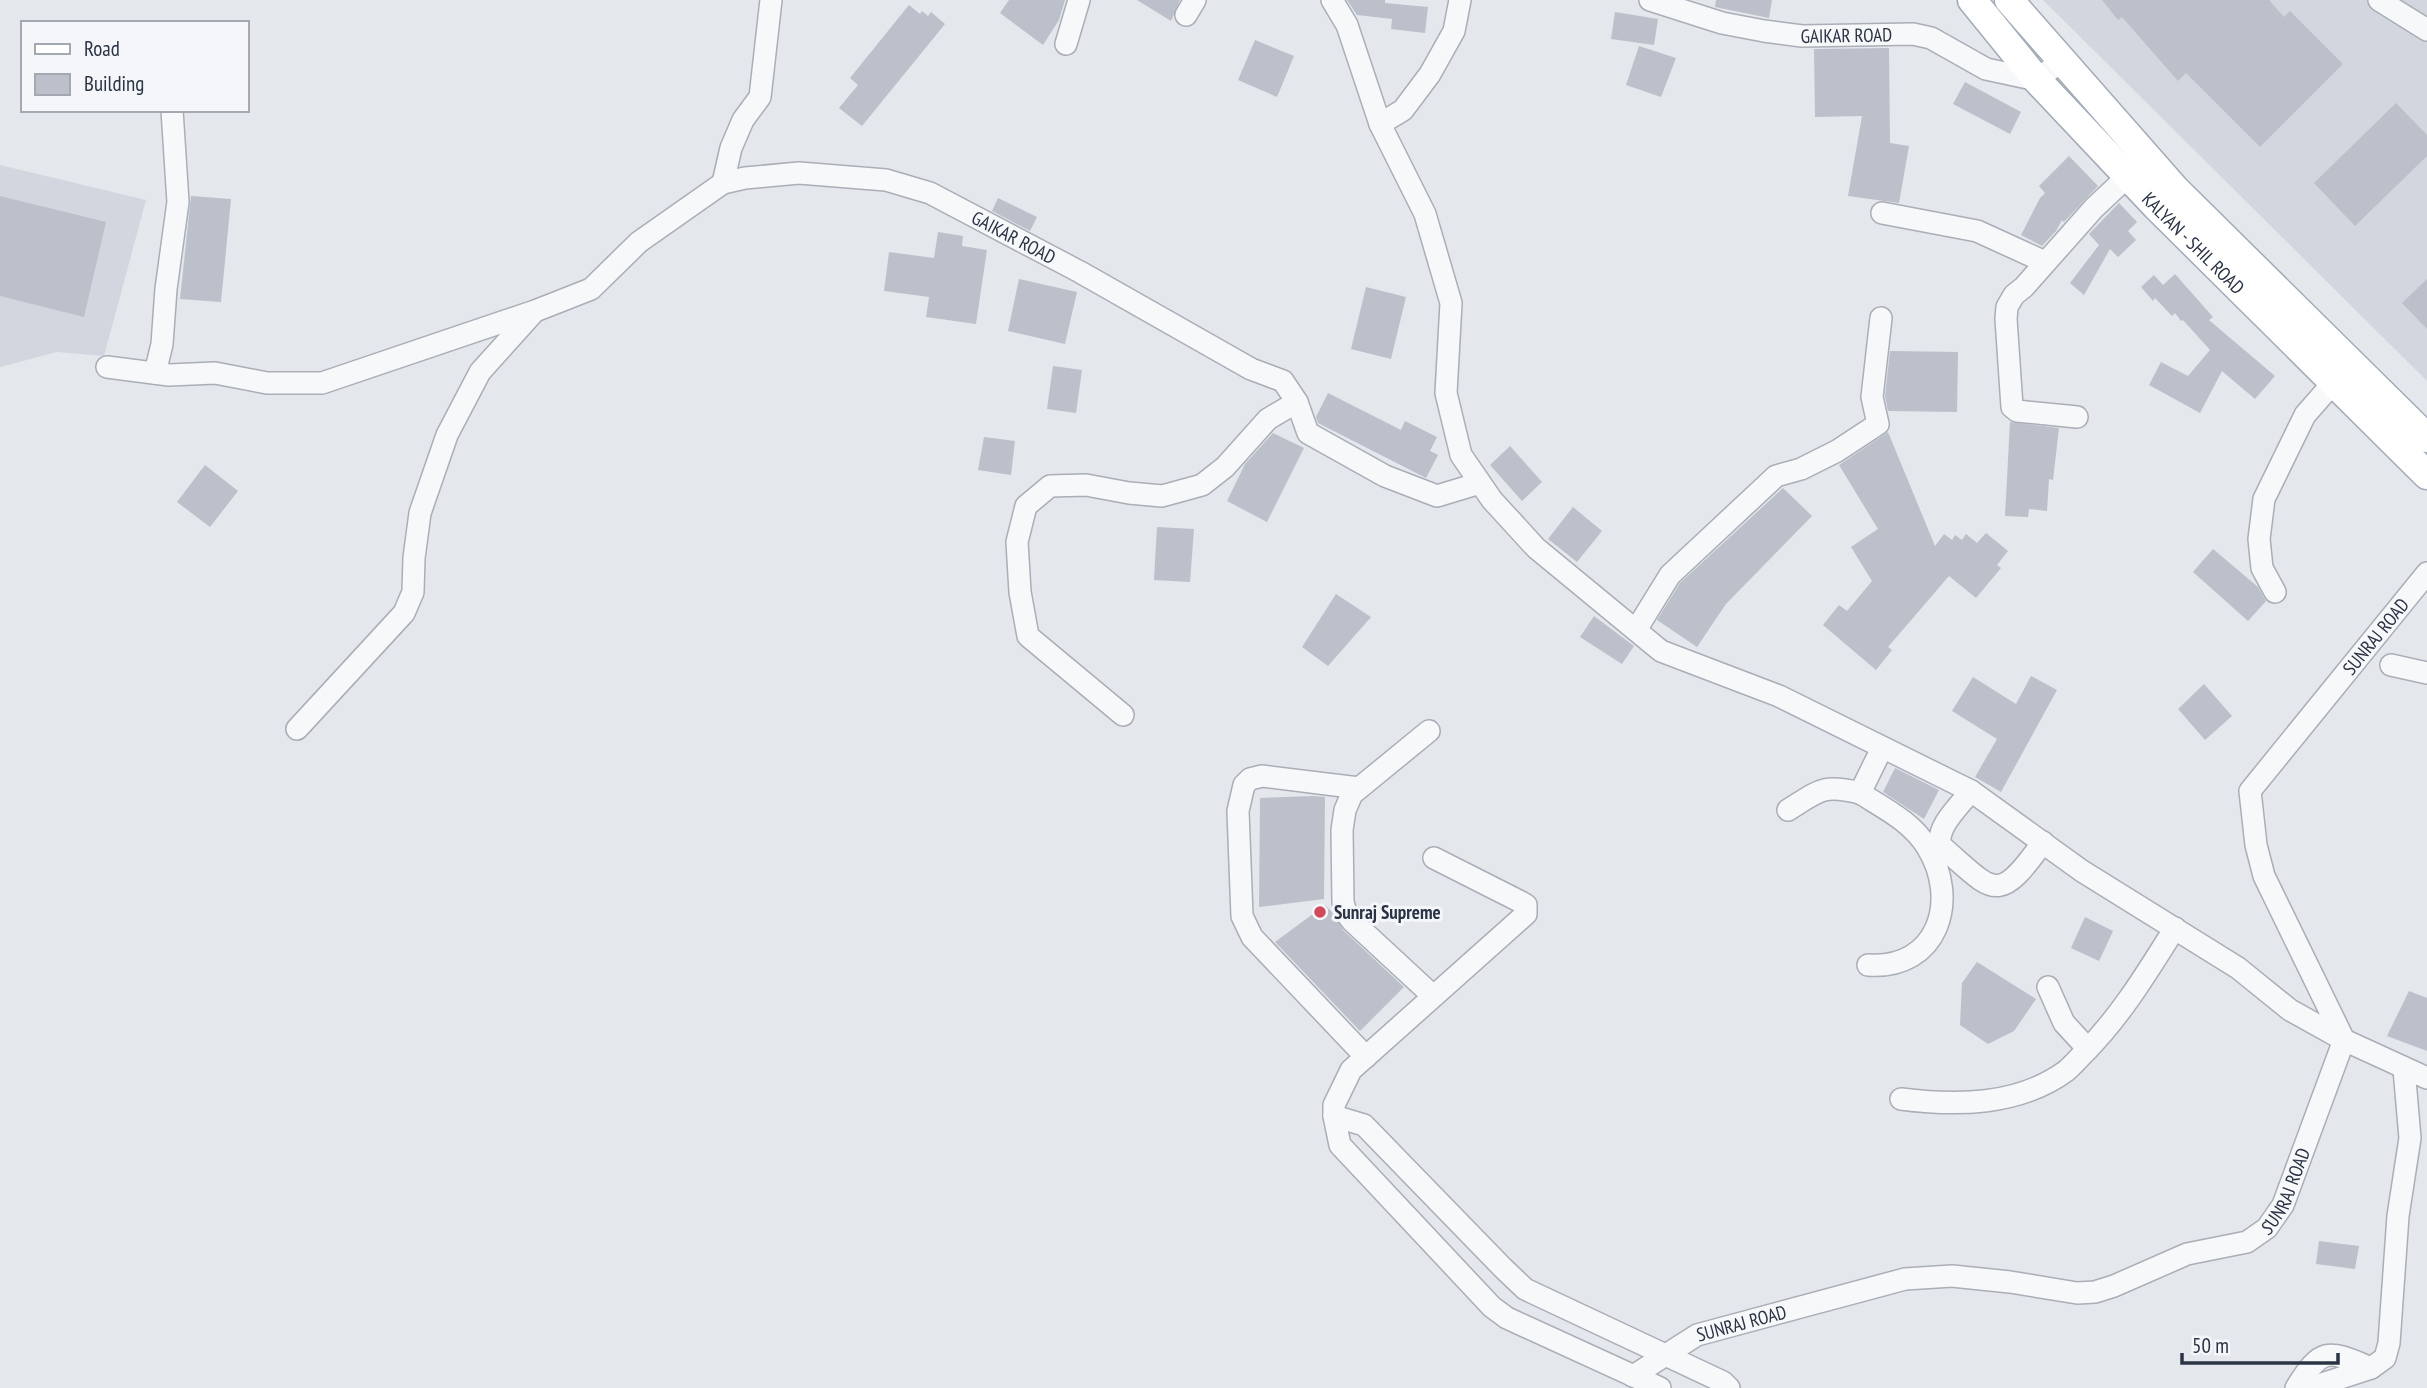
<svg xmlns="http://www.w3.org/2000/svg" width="2427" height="1388" font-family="'PT Sans Narrow',sans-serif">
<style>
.built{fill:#d2d6de}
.building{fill:#bbc0ca}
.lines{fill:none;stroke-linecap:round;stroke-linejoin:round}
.minor-casing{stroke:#a9aeb7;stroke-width:24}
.major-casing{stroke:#a3abb8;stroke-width:31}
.minor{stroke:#f7f8fa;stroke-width:21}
.major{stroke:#fff;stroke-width:28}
.poi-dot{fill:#d1495b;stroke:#f4f6f9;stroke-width:2.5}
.labels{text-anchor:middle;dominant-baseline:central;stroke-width:6;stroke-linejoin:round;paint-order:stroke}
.street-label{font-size:19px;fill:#2b3445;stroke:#f4f6f9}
.poi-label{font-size:19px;font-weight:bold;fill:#2b3445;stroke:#f4f6f9;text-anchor:start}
</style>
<rect width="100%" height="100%" fill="#e4e7ec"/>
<g class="built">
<path d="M 2043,0 L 2427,0 L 2427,381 Z"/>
<path d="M 0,165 L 146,200 L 104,356 L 57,352 L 0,367 Z"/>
</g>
<g class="building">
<path d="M 1009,0 L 1065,0 L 1059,20 L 1043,45 L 1000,13 Z"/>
<path d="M 1137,0 L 1180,0 L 1171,21 Z"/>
<path d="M 1347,0 L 1385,0 L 1385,3 L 1428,7 L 1425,33 L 1391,29 L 1392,19 L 1357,15 Z"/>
<path d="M 1716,0 L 1772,0 L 1769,18 L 1715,7 Z"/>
<path d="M 2102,0 L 2269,0 L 2284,17 L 2290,11 L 2343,64 L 2260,147 L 2186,73 L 2178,81 L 2122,17 L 2118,20 Z"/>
<path d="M 909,5 L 920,14 L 922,11 L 928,16 L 931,12 L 945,24 L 862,126 L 839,108 L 858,85 L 850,78 Z"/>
<path d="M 1615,12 L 1658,19 L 1654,45 L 1611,39 Z"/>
<path d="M 1255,40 L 1294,56 L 1277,97 L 1238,80 Z"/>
<path d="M 1639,46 L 1676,58 L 1661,97 L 1626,85 Z"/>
<path d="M 1889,48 L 1890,143 L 1909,146 L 1899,203 L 1848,196 L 1862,116 L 1815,117 L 1814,49 Z"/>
<path d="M 1965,82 L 2021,112 L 2010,134 L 1953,104 Z"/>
<path d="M 2396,103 L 2427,135 L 2427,156 L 2355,226 L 2314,183 Z"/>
<path d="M 2069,156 L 2098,186 L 2064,222 L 2062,220 L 2056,231 L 2042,246 L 2021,235 L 2040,198 L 2045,193 L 2039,186 Z"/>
<path d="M 0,196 L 106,222 L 84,317 L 0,296 Z"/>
<path d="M 191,196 L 231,199 L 221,302 L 180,299 Z"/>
<path d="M 998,198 L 1037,217 L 1030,231 L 992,211 Z"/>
<path d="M 2119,203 L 2137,222 L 2128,231 L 2136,240 L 2118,257 L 2110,249 L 2084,295 L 2070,283 L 2099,245 L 2089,234 Z"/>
<path d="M 938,232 L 963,236 L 962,246 L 987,250 L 976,324 L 926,317 L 929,297 L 884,291 L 889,252 L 934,258 Z"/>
<path d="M 2175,274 L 2213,317 L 2209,320 L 2275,376 L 2255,399 L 2222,371 L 2200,413 L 2149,385 L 2161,362 L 2188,376 L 2210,350 L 2183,320 L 2181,321 L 2175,313 L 2172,316 L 2155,298 L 2153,301 L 2141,287 L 2154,275 L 2163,285 Z"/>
<path d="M 1019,279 L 1077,292 L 1065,344 L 1008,331 Z"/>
<path d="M 2427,279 L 2427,329 L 2402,303 Z"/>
<path d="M 1366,287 L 1406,297 L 1391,359 L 1351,349 Z"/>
<path d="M 1890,351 L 1958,352 L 1957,412 L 1888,411 L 1885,396 Z"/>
<path d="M 1053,366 L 1082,370 L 1076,413 L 1047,409 Z"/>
<path d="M 1328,393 L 1401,430 L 1405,421 L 1437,437 L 1430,451 L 1438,455 L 1426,478 L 1318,423 L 1316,417 Z"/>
<path d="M 2010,422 L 2059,428 L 2053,480 L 2049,479 L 2047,511 L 2029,509 L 2028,517 L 2005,516 Z"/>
<path d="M 1888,432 L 1935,546 L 1944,534 L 1952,540 L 1955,535 L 1962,540 L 1966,534 L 1977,543 L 1986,533 L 2008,551 L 1997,565 L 2001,568 L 1976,598 L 1949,576 L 1888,647 L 1892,650 L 1876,670 L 1823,625 L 1839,605 L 1847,611 L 1872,581 L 1851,547 L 1878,529 L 1839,465 Z"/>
<path d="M 1273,433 L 1304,448 L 1267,522 L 1227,501 L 1245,464 Z"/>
<path d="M 984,437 L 1015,441 L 1011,475 L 978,470 Z"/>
<path d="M 1510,446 L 1542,482 L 1522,501 L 1490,465 Z"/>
<path d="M 205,465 L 238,491 L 210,527 L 177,502 Z"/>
<path d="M 1783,488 L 1812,516 L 1726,604 L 1697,647 L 1657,620 L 1680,583 Z"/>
<path d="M 1573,507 L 1602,531 L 1577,562 L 1548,539 Z"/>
<path d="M 1157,527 L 1194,529 L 1190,582 L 1154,580 Z"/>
<path d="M 2213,549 L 2258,587 L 2266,601 L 2248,621 L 2193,572 Z"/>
<path d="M 1336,594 L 1371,617 L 1328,666 L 1302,647 Z"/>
<path d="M 1594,616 L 1634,646 L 1622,664 L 1580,637 Z"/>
<path d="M 2031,676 L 2057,690 L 2001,792 L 1975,777 L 1997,739 L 1952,711 L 1973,677 L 2016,704 Z"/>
<path d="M 2204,684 L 2232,716 L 2205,740 L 2178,709 Z"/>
<path d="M 1895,768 L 1939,790 L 1924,819 L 1883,792 Z"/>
<path d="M 1313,796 L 1325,797 L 1324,899 L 1259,907 L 1260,798 Z"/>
<path d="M 1325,905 L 1332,912 L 1343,930 L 1404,987 L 1360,1031 L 1275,942 Z"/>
<path d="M 2085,917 L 2113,931 L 2099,961 L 2071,948 Z"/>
<path d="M 1977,962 L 2036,999 L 2014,1031 L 1988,1044 L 1960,1025 L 1962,983 Z"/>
<path d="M 2409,991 L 2427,998 L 2427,1051 L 2387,1036 Z"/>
<path d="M 2319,1241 L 2359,1246 L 2355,1269 L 2316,1264 Z"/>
</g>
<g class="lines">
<g class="minor-casing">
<g id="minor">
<path d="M 1332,0 L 1347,25 L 1380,124 L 1425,214 L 1451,303 L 1446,393 L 1461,455 L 1492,500 L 1536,548 L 1661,651 L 1779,696 L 1971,791 L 2082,871 L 2238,968 L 2290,1010 L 2344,1040 L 2427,1078"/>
<path id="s1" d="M 1650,0 L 1722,23 L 1764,31 L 1802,36 L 1913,34 L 1931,38 L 1986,69 L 2037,80 L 2062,60"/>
<path d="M 2379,0 L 2427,30"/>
<path d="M 1186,15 L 1195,0"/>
<path d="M 1066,44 L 1079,0"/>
<path d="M 1380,124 L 1403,110 L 1430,74 L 1454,31 L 1460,0"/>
<path d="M 723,183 L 731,148 L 743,120 L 760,97 L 771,0"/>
<path d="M 1882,213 L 1977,231 L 2045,262"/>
<path id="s2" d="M 107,367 L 169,375 L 215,373 L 267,383 L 322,383 L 535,311 L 591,289 L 639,242 L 723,183 L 745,178 L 799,173 L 886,180 L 930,193 L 1080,272 L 1251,369 L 1283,381 L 1297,402 L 1308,433 L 1385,476 L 1437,496 L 1480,483"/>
<path d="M 155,373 L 162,344 L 166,289 L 178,202 L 172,110"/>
<path d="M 2077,417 L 2017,411 L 2012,407 L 2006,319 L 2007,307 L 2014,295 L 2024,287 L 2094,208 L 2128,176"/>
<path d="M 2275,592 L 2262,568 L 2259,539 L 2264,499 L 2305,415 L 2333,383"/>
<path d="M 1636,630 L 1670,575 L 1776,476 L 1801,469 L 1837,451 L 1878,424 L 1872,397 L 1881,318"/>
<path d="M 2391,665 L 2427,673"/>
<path d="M 1123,715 L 1028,636 L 1020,592 L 1017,542 L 1026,506 L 1050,486 L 1086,485 L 1129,493 L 1162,496 L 1202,485 L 1225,467 L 1268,419 L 1297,402"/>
<path d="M 297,729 L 404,613 L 413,592 L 414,558 L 420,513 L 447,435 L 480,372 L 533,313"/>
<path d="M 1429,731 L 1352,794 L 1345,810 L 1342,830 L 1343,902 L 1346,913 L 1352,921 L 1433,996"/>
<path d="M 1359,788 L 1262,776 L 1250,779 L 1244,785 L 1238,811 L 1242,916 L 1252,937 L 1366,1057"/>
<path d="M 1971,791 C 1959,806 1937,826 1940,845 C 1994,892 1997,907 2043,842"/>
<path d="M 1788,810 C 1820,790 1823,784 1860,793"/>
<path d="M 1868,965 C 1938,970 1960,900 1927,847 C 1912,822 1885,809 1860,793 L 1882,748"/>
<path d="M 2048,987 L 2064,1023 L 2088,1049"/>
<path d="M 1901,1099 C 1956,1106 2018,1106 2066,1071 C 2072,1066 2078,1059 2084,1053 C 2121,1016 2148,971 2175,928"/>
<path d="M 1334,1116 L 1334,1105 L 1351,1070 L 1526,914 L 1526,905 L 1521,902 L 1434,858"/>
<path id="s3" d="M 1633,1376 L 1697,1335 L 1905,1279 L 1952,1276 L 2010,1282 L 2077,1293 L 2095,1292 L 2114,1286 L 2187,1254 L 2247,1242 L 2267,1228 L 2283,1205 L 2344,1040 L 2264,876 L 2256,845 L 2250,791 L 2427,573"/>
<path d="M 1660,1388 L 1507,1318 L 1492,1307 L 1340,1145 L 1334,1116 L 1364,1125 L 1503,1268 L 1525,1289 L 1723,1382 L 1729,1388"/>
<path d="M 2296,1388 C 2322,1346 2328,1350 2371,1368"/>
<path d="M 2310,1388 L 2371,1368 L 2385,1358 L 2389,1343 L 2398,1216 L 2410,1138 L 2404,1069"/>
</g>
</g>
<g class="major-casing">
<g id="major">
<path id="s4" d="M 1972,0 L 2037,80 L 2156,206 L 2427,475"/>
<path d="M 2009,0 L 2175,189 L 2427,438"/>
</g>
</g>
<use href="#minor" class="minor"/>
<use href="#major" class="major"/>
</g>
<circle class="poi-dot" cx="1320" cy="912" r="7"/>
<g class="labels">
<g class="street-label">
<text stroke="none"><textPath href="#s1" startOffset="201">GAIKAR ROAD</textPath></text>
<text stroke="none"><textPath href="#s2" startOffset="976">GAIKAR ROAD</textPath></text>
<text stroke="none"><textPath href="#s4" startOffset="329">KALYAN - SHIL ROAD</textPath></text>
<text stroke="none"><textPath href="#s3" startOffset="1340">SUNRAJ ROAD</textPath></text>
<text stroke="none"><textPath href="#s3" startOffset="710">SUNRAJ ROAD</textPath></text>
<text stroke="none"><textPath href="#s3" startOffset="122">SUNRAJ ROAD</textPath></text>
</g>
<g class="poi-label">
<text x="1334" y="912">Sunraj Supreme</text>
</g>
</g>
<rect x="21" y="21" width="228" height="91" fill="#f4f6f9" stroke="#a4a8b1" stroke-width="2"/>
<rect x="35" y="44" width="35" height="10" fill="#ffffff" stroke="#a4a8b1" stroke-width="2"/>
<text x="84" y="56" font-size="21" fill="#2b3445">Road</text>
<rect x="35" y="74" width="35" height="21" fill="#bbc0ca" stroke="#a4a8b1" stroke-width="2"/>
<text x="84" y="91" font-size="21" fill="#2b3445">Building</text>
<path d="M2182 1353v10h156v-10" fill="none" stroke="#2b3445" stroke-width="3.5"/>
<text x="2192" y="1353" font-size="21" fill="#2b3445" stroke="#f4f6f9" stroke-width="5" paint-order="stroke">50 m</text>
</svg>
